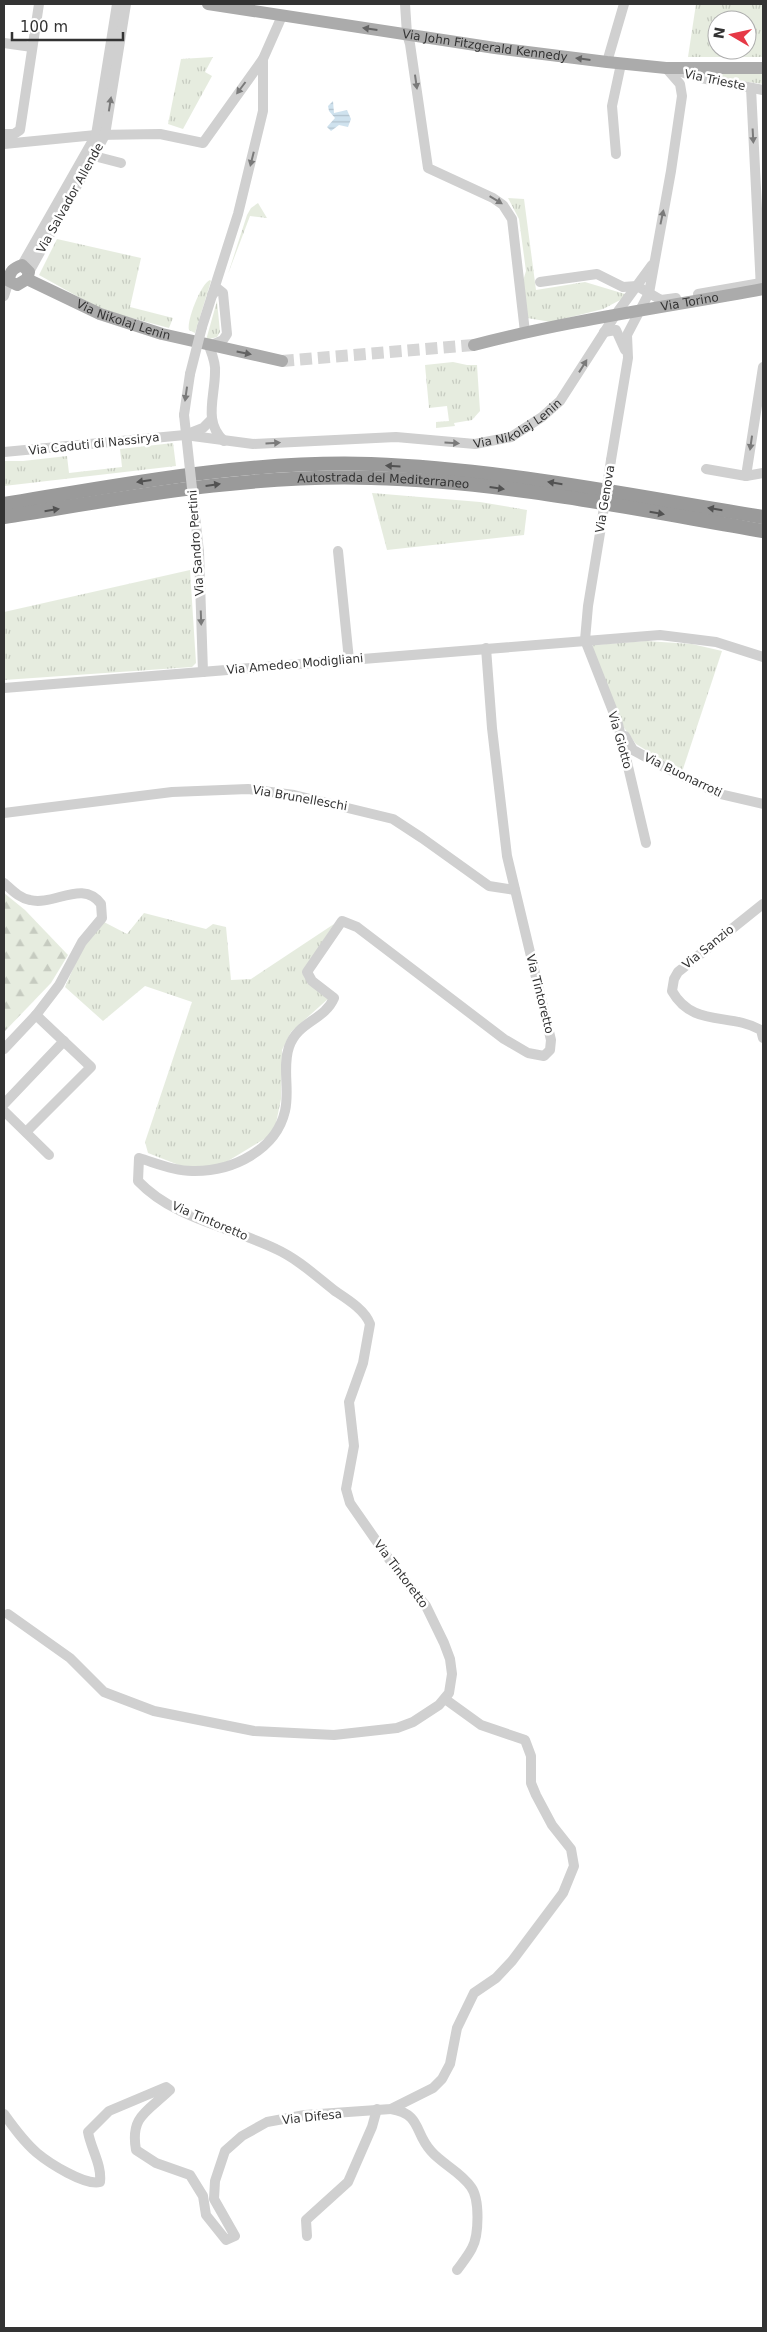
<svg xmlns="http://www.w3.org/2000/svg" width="767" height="2332" font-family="'DejaVu Sans',sans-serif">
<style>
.grass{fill:url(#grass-tufts);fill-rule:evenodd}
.forest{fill:url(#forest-firs)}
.water{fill:url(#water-rules)}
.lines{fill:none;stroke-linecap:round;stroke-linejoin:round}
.major-tunnel{stroke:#d6d6d6;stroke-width:12;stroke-dasharray:12 6;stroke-linecap:butt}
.minor{stroke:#d0d0d0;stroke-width:10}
.major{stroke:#ababab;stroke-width:12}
.highway{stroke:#9a9a9a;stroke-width:14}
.minor-bridge{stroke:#d0d0d0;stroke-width:10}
.oneway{fill:#636363}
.oneway2{fill:#7a7a7a}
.oneway3{fill:#525252}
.labels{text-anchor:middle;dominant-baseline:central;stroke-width:5;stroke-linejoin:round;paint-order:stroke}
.street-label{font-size:12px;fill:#333;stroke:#fff}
</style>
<defs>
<pattern id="grass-tufts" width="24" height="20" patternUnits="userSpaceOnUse" patternTransform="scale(1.25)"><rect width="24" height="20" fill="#e6ecdf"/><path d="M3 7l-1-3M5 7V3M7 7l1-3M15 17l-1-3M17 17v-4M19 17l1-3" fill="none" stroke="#c6cbc0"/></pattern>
<pattern id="forest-firs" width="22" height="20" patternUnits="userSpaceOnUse" patternTransform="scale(1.25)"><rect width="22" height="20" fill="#e6ecdf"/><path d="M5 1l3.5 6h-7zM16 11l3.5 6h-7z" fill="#c6cbc0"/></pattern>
<pattern id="water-rules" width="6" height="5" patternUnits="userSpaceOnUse" patternTransform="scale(1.25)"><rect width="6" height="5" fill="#cfe2ee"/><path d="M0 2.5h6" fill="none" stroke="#b2c2cd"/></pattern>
</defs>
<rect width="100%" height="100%" fill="#fff"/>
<g class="grass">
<path d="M 696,4 L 763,4 L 763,57 L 688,57 ZM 717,20 L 747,20 L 747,50 L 717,50 Z"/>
<path d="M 213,57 L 205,72 L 212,76 L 183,129 L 168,124 L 181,59 Z"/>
<path d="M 718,74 L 763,74 L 763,84 L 720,78 L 717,76 Z"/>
<path d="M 508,198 L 524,199 L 536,290 L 585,282 L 625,294 L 624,298 L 603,309 L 551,322 L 527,318 L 523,281 L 526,271 L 519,219 Z"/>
<path d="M 258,203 L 267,218 L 250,216 L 228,274 L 247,215 L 251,208 Z"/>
<path d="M 57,239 L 141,258 L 130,307 L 173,318 L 169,328 L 102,310 L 39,275 Z"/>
<path d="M 210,280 L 211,281 L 195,333 L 189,330 C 186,322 201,283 210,280 Z"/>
<path d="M 217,301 L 220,332 L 217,337 L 206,340 Z"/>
<path d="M 453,362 L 467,365 L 477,365 L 480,411 L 472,420 L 454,423 L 455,426 L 436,428 L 436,422 L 449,421 L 447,406 L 429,408 L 425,365 Z"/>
<path d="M 173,443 L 176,466 L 4,486 L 4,461 L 23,461 L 67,456 L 69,473 L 122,467 L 120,449 Z"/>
<path d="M 372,493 L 480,502 L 527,510 L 524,535 L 387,550 Z"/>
<path d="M 190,570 L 196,663 L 192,667 L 4,680 L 4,612 Z"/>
<path d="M 646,641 L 692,644 L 722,651 L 682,772 L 636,744 L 622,725 L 592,649 L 593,645 Z"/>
<path d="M 144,913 L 206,929 L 213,924 L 226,927 L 231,980 L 251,979 L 334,924 L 302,973 L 329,998 L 291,1032 L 282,1050 L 281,1099 L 274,1133 L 223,1164 L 189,1169 L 148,1153 L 145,1142 L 192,1002 L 145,986 L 103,1021 L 65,987 L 84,944 L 104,922 L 127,934 Z"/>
</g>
<path class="forest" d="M 4,893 L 25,910 L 68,955 L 51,983 L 4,1032 Z"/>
<path class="water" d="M 333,101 L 334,113 L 347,110 L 351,119 L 348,127 L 339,125 L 331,131 L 327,127 L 335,118 L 329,111 L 328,106 Z"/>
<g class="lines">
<path class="major-tunnel" d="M 282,361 L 474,345"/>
<g class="minor">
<path d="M 405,4 L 407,34 L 410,44 L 428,168 L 493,198 L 503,205 L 512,219 L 525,332"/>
<path d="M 4,43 L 32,47"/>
<path d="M 607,62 L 624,4"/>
<path d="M 674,70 L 701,78 L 763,90"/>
<path d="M 751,88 L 761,289"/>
<path d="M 4,134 L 14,134 L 20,130 L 39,4"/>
<path d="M 4,144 L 96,135 L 160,134 L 203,143 L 263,59 L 282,16"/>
<path d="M 616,154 L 612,106 L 621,64"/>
<path d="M 94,156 L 121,163"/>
<path d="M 22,265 L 96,135 L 117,4"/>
<path d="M 29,272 L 105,135 L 126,4"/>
<path d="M 540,282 L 597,274 L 623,287 L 637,286 L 661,300 L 676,298"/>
<path d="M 698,294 L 761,283"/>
<path d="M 212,295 L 218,289 L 223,293 L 227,334 L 223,340 L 209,346 C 212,354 216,363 215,372 C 215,397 203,422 224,441"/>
<path d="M 4,296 L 9,281"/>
<path d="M 202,327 L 238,214 L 263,111 L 263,59"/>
<path d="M 604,332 L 616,330 L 625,350"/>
<path d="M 184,415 L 190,374"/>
<path id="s1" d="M 185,435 L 253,444 L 396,437 L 475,444 L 511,437 L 542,417 L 560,401 L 616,314 L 652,265"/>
<path d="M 4,452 L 185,435 L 203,428 L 212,419"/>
<path d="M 611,460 L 628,358 L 627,335 L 649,293 L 671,171 L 682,96 L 680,84 L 666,68"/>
<path d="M 706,469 L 746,476 L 763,473"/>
<path d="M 746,476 L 763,367"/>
<path d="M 601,527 L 588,606 L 585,640 L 618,724 L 646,843"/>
<path d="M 338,551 L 349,660"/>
<path d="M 199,552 L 203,672"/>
<path d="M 4,688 L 660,635 L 716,642 L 763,657"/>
<path d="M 625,736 L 633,750 L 666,768 L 720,794 L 763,804"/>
<path d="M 4,813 L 172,792 L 248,789 L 294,795 L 393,819 L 422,838 L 489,886 L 515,890"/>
<path d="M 4,883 C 12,890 19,898 30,900 C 54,906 83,879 101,904 L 102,918 L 82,942 L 59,985 L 36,1015 L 4,1049"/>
<path d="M 763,904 L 678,972 L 674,979 L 672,991 C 693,1028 729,1012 761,1030 L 763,1038"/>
<path d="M 4,1104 L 64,1041"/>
<path d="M 4,1111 L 49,1155"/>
<path d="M 26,1132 L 91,1067 L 36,1015"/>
<path d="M 8,1614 L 70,1658 L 104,1692 L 154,1711 L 254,1731 L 334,1735 L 397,1728 L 413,1722 L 439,1705 L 449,1693 L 452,1674 L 450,1659 L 444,1643 L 426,1606 L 398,1572 L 350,1503 L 346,1489 L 354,1446 L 349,1402 L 363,1363 L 370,1324 C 365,1310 347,1299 335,1291 C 317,1277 298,1259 276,1249 C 231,1227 174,1219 138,1181 L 139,1158 C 156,1163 177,1172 195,1171 C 233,1171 276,1150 285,1111 C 290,1090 282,1067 289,1047 C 298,1021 324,1021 334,998 L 312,981 L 307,972 L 342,921 L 357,927 L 504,1039 L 528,1053 L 544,1056 L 550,1050 L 551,1040 L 507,856 L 492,728 L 486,648"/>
<path d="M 391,2109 C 422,2114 414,2133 431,2151 C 442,2164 461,2172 471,2187 C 480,2199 479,2235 472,2248 C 468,2256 462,2263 457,2270"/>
<path d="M 4,2114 C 14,2128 24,2142 37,2153 C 49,2163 85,2186 100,2182 C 102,2165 91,2149 88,2132 L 109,2111 L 166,2087 L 170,2090 C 147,2112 130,2116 136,2150 L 156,2163 L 190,2175 L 203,2196 L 206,2215 L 226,2240 L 235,2236 L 214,2199 L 215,2181 L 225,2151 L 242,2136 L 267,2122 L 305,2115 L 391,2109 L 433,2088 L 442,2079 L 450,2064 L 457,2028 L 474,1993 L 496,1978 L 512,1961 L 563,1893 L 574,1866 L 571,1849 L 552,1825 L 536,1795 L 531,1783 L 531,1756 L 525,1740 L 481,1725 L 445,1699"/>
<path d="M 307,2236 L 306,2220 L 348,2182 L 372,2127 L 377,2109"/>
</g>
<g class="major">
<path id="s2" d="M 208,4 L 495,48 L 607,62 L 666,68 L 763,68"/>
<path d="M 22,265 L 29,272 L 27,279 L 17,285 L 9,281 C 9,271 14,268 22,265 Z"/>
<path id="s3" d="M 27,279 L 100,314 L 162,334 L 282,361"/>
<path id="s4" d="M 474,345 C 569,320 667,307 763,289"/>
</g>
<g class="highway">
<path d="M 4,504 C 125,484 248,460 371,464 C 503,469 633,496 763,517"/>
<path id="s5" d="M 4,517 C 125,498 247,474 371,478 C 503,481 634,509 763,531"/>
</g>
<g class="minor-bridge">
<path d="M 190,374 L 202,327"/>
<path d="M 184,415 L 199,552"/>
<path d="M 601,527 L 611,460"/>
</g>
</g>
<defs><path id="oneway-solid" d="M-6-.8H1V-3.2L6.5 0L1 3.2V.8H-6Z" transform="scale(1.25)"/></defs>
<g class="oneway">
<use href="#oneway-solid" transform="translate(370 29) rotate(-172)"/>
<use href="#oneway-solid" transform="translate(583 59) rotate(-173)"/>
<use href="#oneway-solid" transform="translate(244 353) rotate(11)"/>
</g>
<g class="oneway2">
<use href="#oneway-solid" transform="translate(416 82) rotate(82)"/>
<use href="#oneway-solid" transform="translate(241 88) rotate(127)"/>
<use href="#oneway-solid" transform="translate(110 104) rotate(-81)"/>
<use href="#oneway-solid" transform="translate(753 136) rotate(87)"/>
<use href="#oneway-solid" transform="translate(252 159) rotate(104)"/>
<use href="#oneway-solid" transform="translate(496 200) rotate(31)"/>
<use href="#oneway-solid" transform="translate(662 217) rotate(-78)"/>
<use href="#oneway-solid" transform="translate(583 366) rotate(-58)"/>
<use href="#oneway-solid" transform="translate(186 394) rotate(98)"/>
<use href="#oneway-solid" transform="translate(273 443) rotate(-3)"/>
<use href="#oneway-solid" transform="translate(452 443) rotate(3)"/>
<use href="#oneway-solid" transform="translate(751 443) rotate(98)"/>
<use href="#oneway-solid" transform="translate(201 618) rotate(88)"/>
</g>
<g class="oneway3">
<use href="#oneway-solid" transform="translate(393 466) rotate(-177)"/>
<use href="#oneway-solid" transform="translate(144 481) rotate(172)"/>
<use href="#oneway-solid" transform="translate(555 483) rotate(-171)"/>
<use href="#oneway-solid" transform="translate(213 485) rotate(-8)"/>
<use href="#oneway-solid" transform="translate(497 488) rotate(8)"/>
<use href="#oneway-solid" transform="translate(715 509) rotate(-171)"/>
<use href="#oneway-solid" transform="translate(52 510) rotate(-9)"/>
<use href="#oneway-solid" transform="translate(657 513) rotate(10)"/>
</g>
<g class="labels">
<g class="street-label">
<text stroke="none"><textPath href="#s2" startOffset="280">Via John Fitzgerald Kennedy</textPath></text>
<text transform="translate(715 80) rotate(12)">Via Trieste</text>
<text transform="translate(70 198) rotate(-61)">Via Salvador Allende</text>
<text stroke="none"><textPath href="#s4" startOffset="220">Via Torino</textPath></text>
<text stroke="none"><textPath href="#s3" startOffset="105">Via Nikolaj Lenin</textPath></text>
<text stroke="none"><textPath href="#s1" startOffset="339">Via Nikolaj Lenin</textPath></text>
<text transform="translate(94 444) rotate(-6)">Via Caduti di Nassirya</text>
<text stroke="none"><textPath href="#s5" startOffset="382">Autostrada del Mediterraneo</textPath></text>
<text transform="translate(605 499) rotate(-81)">Via Genova</text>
<text transform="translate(196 543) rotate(-94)">Via Sandro Pertini</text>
<text transform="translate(295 664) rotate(-5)">Via Amedeo Modigliani</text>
<text transform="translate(620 740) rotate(74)">Via Giotto</text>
<text transform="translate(683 775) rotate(26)">Via Buonarroti</text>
<text transform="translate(300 798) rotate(10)">Via Brunelleschi</text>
<text transform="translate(708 947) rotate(-39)">Via Sanzio</text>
<text transform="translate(540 994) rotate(76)">Via Tintoretto</text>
<text transform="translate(210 1221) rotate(23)">Via Tintoretto</text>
<text transform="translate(401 1574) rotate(53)">Via Tintoretto</text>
<text transform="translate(312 2117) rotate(-6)">Via Difesa</text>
</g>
</g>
<rect width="767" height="2332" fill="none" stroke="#333333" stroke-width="10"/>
<g transform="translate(732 35) rotate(279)"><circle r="24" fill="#ffffff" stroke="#adadad"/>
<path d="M0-4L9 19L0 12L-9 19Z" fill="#e63946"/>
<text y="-8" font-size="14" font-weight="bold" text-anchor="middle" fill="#333333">N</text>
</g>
<path d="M12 32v8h111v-8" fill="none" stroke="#333333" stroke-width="2.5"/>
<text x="20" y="32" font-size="15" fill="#333333" stroke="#ffffff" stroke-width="4" paint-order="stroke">100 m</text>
</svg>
